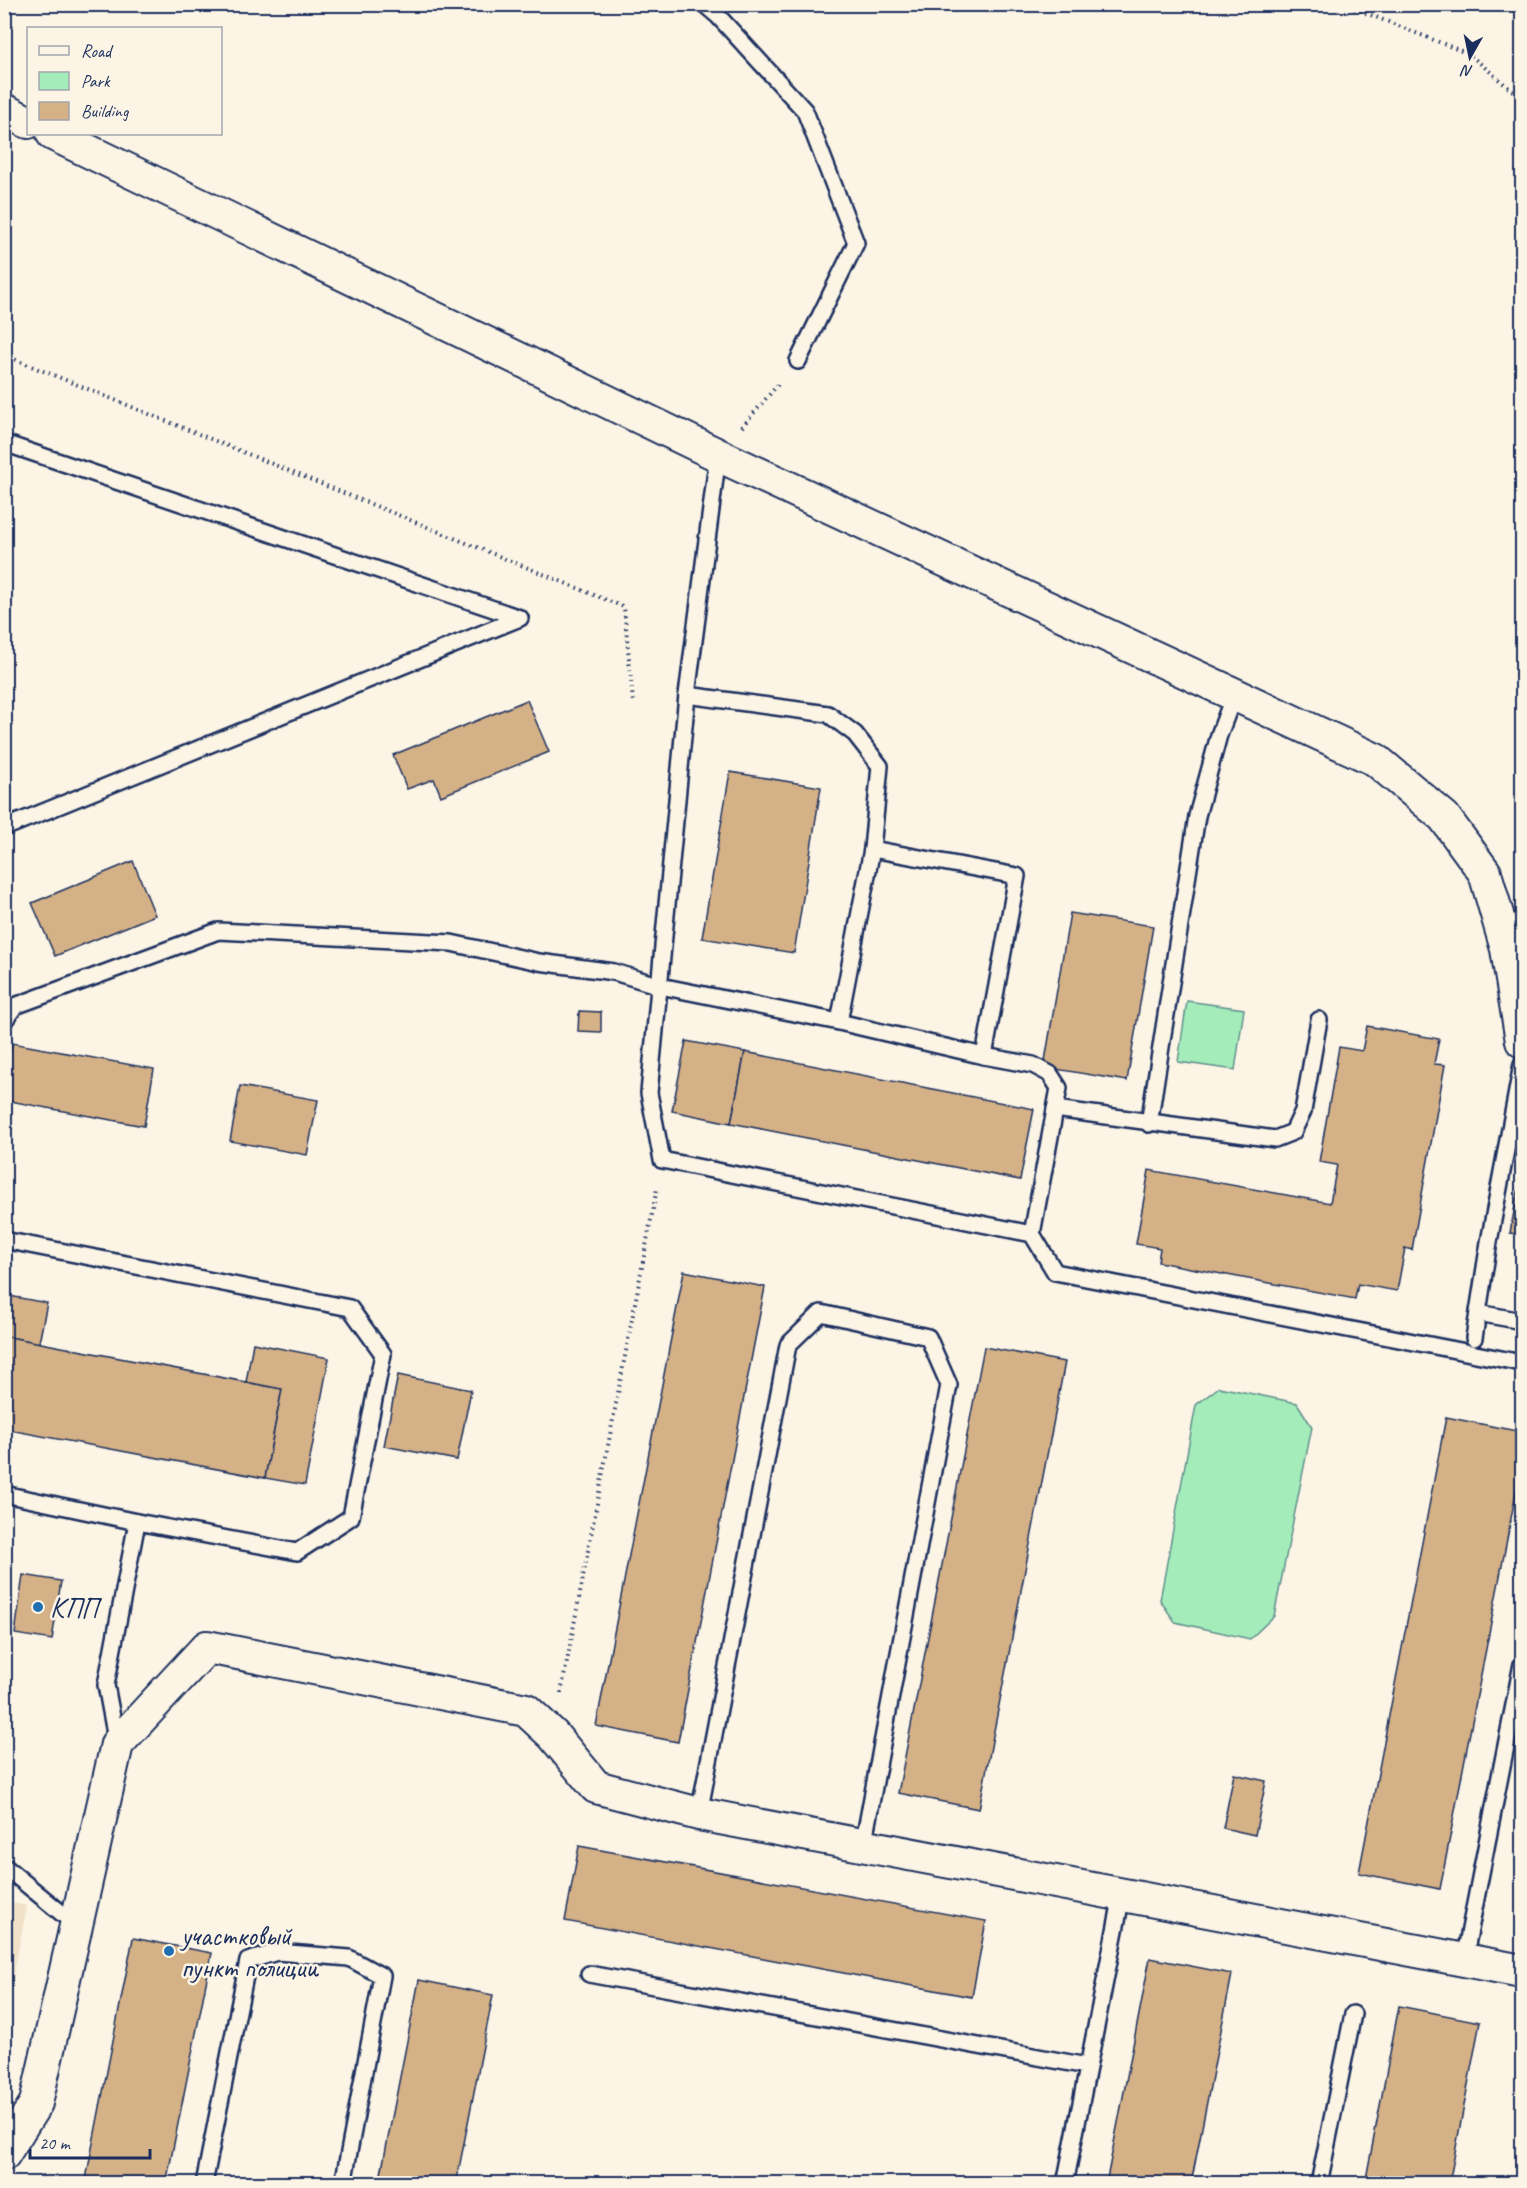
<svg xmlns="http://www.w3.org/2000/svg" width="1527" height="2188" font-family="Caveat,sans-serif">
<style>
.built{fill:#f0e1c8}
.green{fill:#a4edbb;stroke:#608e8c;stroke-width:1.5}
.building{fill:#d4b186;stroke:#1b2f5e;stroke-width:1.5}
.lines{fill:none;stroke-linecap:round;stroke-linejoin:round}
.lane-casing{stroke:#1b2f5e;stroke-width:20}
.street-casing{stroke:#1b2f5e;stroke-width:36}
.path{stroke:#1b2f5e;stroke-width:4;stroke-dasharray:1.5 4.5;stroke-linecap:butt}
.lane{stroke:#fcf5e5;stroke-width:15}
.street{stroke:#fcf5e5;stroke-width:32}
.poi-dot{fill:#1f6fb2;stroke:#fcf5e5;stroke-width:2}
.labels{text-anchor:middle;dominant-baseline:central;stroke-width:5;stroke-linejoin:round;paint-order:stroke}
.poi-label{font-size:28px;fill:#1b2f5e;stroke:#fcf5e5;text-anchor:start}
</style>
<rect width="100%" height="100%" fill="#fcf5e5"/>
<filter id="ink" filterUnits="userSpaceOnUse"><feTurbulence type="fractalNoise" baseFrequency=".0167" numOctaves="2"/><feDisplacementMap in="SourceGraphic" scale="12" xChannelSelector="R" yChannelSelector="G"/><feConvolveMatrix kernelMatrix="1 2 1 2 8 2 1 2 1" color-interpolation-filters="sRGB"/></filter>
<g filter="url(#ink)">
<path class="built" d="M 5,1901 L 27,1906 L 5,2018 L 4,1901 Z"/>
<g class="green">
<path d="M 1187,1001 L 1244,1009 L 1235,1070 L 1178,1062 Z"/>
<path d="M 1219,1387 L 1297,1403 L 1312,1427 L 1274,1616 L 1250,1639 L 1175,1622 L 1160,1600 L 1196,1405 Z"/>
</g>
<g class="building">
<path d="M 527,700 L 549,752 L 441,796 L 434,779 L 407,789 L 393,755 Z"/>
<path d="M 730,772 L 821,787 L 794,953 L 702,938 Z"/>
<path d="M 133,861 L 155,915 L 55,956 L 32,903 Z"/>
<path d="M 1070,913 L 1153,926 L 1127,1081 L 1044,1067 Z"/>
<path d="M 579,1011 L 601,1012 L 601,1032 L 578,1031 Z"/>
<path d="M 1367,1026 L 1439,1039 L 1434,1064 L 1445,1065 L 1412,1250 L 1405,1248 L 1397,1291 L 1358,1284 L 1355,1299 L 1158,1262 L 1160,1248 L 1136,1244 L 1149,1170 L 1330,1203 L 1337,1165 L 1319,1162 L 1339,1047 L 1362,1051 Z"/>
<path d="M 686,1041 L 745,1052 L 731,1123 L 672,1111 Z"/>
<path d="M 12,1043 L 154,1069 L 144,1126 L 4,1100 L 4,1086 Z"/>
<path d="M 745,1052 L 1034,1109 L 1020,1180 L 731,1123 Z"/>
<path d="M 240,1086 L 318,1100 L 307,1155 L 230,1141 Z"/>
<path d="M 1522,1169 L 1522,1235 L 1510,1233 Z"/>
<path d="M 684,1271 L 765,1287 L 678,1742 L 596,1726 Z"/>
<path d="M 4,1295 L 47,1303 L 39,1343 L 4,1336 Z"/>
<path d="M 4,1336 L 282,1389 L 265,1478 L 4,1429 Z"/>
<path d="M 253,1343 L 329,1358 L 305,1485 L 265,1478 L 282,1389 L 246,1382 Z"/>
<path d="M 984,1347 L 1065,1362 L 979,1809 L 898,1793 Z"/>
<path d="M 398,1375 L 471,1390 L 457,1460 L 384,1446 Z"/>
<path d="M 1446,1417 L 1522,1432 L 1522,1461 L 1440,1889 L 1359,1873 Z"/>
<path d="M 23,1575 L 61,1581 L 52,1640 L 15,1634 Z"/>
<path d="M 1234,1774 L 1266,1781 L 1255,1835 L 1223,1828 Z"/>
<path d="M 579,1846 L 986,1921 L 972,1997 L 565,1921 Z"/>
<path d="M 133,1938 L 212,1953 L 166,2184 L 85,2184 Z"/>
<path d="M 1150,1958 L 1232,1974 L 1191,2184 L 1106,2184 Z"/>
<path d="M 419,1980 L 493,1995 L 456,2184 L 379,2184 Z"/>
<path d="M 1399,2006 L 1480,2022 L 1449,2184 L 1365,2184 Z"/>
</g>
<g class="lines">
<g class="lane-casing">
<g id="lane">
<path d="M 704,4 L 718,16 L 805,111 L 856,243 L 798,361"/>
<path d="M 4,443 L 520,618 L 4,828"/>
<path d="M 718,455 L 687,695 L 649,1093 L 662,1160 L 1032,1234 L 1055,1272 L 1522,1363"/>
<path d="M 687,695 L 828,714 L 855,734 L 880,766 L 872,849 L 1017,876 L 984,1056"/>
<path d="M 4,1021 L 15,1006 L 218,931 L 451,943 L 539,962 L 614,972 L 660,986 L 839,1022 L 984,1056 L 1033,1065 L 1050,1074 L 1059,1088 L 1032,1234"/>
<path d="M 839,1022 L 872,849"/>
<path d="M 1055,1109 L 1275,1139 L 1293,1132 L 1303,1111 L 1319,1020"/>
<path d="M 1149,1124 L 1197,816 L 1219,735 L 1234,695"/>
<path d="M 4,1240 L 350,1308 L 383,1354 L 351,1517 L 297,1552 L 137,1522 L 4,1494"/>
<path d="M 1478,1313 L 1522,1321"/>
<path d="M 1474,1338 L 1489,1242 L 1522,1064"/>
<path d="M 117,1744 L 106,1685 L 137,1522"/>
<path d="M 699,1814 L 788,1345 L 821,1313 L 928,1337 L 949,1385 L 863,1846"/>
<path d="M 4,1866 L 76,1925"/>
<path d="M 1464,1960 L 1522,1664"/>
<path d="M 589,1974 L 1087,2066"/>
<path d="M 204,2184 L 248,1961 L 277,1952 L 349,1958 L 382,1976 L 343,2184"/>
<path d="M 1065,2184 L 1122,1895"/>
<path d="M 1319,2184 L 1353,2014"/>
</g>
</g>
<g class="street-casing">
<g id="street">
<path d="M 4,110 L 28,122"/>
<path d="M 53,134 L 718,455 L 1376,760 L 1444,817 L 1485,873 L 1507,949 L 1522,1041"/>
<path d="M 4,2154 L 36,2103 L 117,1744 L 207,1647 L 526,1710 L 553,1735 L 596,1787 L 699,1814 L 1522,1971"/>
</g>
</g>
<g class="path">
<path d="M 1343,4 L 1469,54 L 1522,99"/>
<path d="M 4,355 L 624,607 L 633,701"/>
<path d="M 742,427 L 780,382"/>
<path d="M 561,1693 L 657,1188"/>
</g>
<use href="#lane" class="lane"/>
<use href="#street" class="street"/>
</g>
</g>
<g class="poi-dot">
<circle cx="38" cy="1607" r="6"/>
<circle cx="169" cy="1951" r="6"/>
</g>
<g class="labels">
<g class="poi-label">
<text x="50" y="1607">КПП</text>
<text x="181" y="1935">участковый<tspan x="181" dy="32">пункт полиции</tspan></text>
</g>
</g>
<rect width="1527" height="2188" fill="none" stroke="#fcf5e5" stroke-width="24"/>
<rect x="12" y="12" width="1503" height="2164" fill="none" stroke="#1b2f5e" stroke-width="2" filter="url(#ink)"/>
<rect x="27" y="27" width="195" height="108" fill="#fcf5e5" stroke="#a2a6af" stroke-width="1.5"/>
<rect x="39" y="46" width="30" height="9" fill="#fcf5e5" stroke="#a2a6af" stroke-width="1.5"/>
<text x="81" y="57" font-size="18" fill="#1b2f5e">Road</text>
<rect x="39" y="72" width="30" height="18" fill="#a4edbb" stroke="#a2a6af" stroke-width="1.5"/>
<text x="81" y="87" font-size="18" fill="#1b2f5e">Park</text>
<rect x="39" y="102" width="30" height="18" fill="#d4b186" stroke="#a2a6af" stroke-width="1.5"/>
<text x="81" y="117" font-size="18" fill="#1b2f5e">Building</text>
<g transform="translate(1470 57) rotate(189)" stroke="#fcf5e5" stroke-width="4.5" paint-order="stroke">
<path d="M0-4.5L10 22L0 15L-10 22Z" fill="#1b2f5e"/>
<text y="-9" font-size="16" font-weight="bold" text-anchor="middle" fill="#1b2f5e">N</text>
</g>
<path d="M30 2149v9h120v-9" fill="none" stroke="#1b2f5e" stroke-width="3"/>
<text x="39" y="2149" font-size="18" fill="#1b2f5e" stroke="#fcf5e5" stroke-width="4.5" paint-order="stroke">20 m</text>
</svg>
